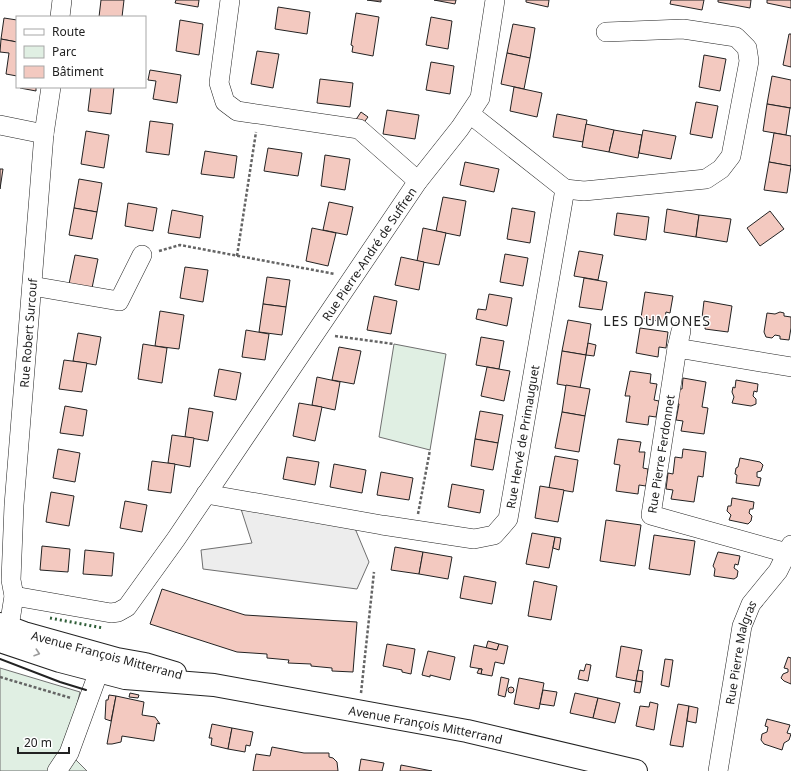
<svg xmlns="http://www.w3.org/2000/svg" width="791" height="771" font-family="'Noto Sans',sans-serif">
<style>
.green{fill:#e0efe3;stroke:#6f6f6f}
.parking{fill:#ededed;stroke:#6f6f6f}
.building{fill:#f3c9c0;stroke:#222}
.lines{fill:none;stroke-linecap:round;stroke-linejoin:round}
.minor-casing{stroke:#222;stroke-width:20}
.major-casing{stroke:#222;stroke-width:24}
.path{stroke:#646464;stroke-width:2.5;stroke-dasharray:3 2;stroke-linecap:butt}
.minor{stroke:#fff;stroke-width:19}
.major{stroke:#fff;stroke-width:22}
.hedge{stroke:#2f5e38;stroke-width:3;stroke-dasharray:2 3;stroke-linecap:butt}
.wall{stroke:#222;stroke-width:2}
.oneway{stroke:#9c9c9c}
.labels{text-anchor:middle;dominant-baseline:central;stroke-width:3;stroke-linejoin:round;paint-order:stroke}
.street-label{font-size:12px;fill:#222;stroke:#fff}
.quarter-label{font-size:14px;letter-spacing:1px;fill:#222;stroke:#fff}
</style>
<rect width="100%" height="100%" fill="#fff"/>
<g class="green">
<path d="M 394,344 L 446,354 L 430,450 L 379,437 Z"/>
<path d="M 0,668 L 80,692 L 66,750 L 87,771 L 0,771 Z"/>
</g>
<path class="parking" d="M 241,509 L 354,526 L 369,562 L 357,589 L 203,569 L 201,550 L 252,543 Z"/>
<g class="building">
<path d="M 101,0 L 124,0 L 122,17 L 99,17 Z"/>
<path d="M 176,0 L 199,0 L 198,7 L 175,3 Z"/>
<path d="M 367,0 L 381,0 L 381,2 Z"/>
<path d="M 434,0 L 456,0 L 455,4 Z"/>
<path d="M 526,0 L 549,0 L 548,7 L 526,2 Z"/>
<path d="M 671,0 L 704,0 L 702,10 L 670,4 Z"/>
<path d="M 718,0 L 751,0 L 750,8 L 718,2 Z"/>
<path d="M 767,0 L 791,0 L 791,8 L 767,3 Z"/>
<path d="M 278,7 L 310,12 L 307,34 L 275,29 Z"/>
<path d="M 356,13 L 379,17 L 373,56 L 352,52 L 353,46 L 351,45 Z"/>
<path d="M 431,17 L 452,21 L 448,49 L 426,45 Z"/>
<path d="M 4,18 L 17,20 L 17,42 L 1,39 Z"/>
<path d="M 180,20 L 203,24 L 199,55 L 176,51 Z"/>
<path d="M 513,24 L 535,28 L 530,58 L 507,53 Z"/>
<path d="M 789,34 L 791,34 L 791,67 L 783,65 Z"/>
<path d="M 1,39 L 17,42 L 17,76 L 6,74 L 9,53 L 0,52 Z"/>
<path d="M 257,51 L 279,54 L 273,88 L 251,84 Z"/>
<path d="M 507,53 L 530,58 L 524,89 L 501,84 Z"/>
<path d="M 704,55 L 726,59 L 720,91 L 699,87 Z"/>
<path d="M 431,62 L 454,66 L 450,94 L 426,90 Z"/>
<path d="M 150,70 L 181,75 L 177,103 L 153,99 L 156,81 L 148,80 Z"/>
<path d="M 772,76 L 791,80 L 791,108 L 767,104 Z"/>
<path d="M 320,79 L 353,83 L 350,107 L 317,103 Z"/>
<path d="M 20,87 L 36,87 L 36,91 L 20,88 Z"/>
<path d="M 91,87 L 114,87 L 111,114 L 88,111 Z"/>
<path d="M 514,87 L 542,93 L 537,117 L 510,111 Z"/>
<path d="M 696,102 L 718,106 L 712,138 L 690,134 Z"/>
<path d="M 767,104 L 790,108 L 786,135 L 763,131 Z"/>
<path d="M 387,110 L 419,115 L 415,139 L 383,134 Z"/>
<path d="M 361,112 L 368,117 L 362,125 L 355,121 Z"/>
<path d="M 557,114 L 587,120 L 583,142 L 553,137 Z"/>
<path d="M 150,121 L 173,124 L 169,155 L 146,152 Z"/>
<path d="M 586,124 L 614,130 L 609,152 L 582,147 Z"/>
<path d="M 614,130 L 642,135 L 638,158 L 609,152 Z"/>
<path d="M 643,130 L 676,136 L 671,159 L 639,153 Z"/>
<path d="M 86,131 L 109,135 L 104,168 L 81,164 Z"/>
<path d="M 774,133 L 791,136 L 791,166 L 769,162 Z"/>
<path d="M 268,148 L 302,153 L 298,176 L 264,171 Z"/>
<path d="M 205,151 L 237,156 L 234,178 L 201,174 Z"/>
<path d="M 325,155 L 350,159 L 345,190 L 321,186 Z"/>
<path d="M 465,162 L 499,169 L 494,192 L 460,185 Z"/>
<path d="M 769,162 L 791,166 L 787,193 L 764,190 Z"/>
<path d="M 0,169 L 3,169 L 0,189 Z"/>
<path d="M 79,179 L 102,183 L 97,212 L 74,208 Z"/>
<path d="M 443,197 L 466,201 L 460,236 L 436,231 Z"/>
<path d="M 329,202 L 353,207 L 347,235 L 323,230 Z"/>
<path d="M 128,203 L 157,208 L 153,231 L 125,226 Z"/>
<path d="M 74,208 L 97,212 L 92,239 L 69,235 Z"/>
<path d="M 512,208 L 535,212 L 530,243 L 507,239 Z"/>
<path d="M 667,209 L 699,215 L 696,237 L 664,232 Z"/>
<path d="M 172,210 L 203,216 L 200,238 L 168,233 Z"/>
<path d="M 770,211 L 784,229 L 760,246 L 747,228 Z"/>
<path d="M 617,213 L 649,217 L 646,240 L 614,235 Z"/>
<path d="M 699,215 L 731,219 L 727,242 L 696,237 Z"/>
<path d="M 312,228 L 336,233 L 328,266 L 306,261 Z"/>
<path d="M 423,228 L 446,233 L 439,265 L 417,261 Z"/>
<path d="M 579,251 L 603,255 L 598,280 L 574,276 Z"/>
<path d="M 505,254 L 528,258 L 523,286 L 500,282 Z"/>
<path d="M 75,255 L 98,259 L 92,288 L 69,284 Z"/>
<path d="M 401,257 L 424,262 L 419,290 L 395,285 Z"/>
<path d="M 185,267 L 208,270 L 203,302 L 180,298 Z"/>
<path d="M 267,277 L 290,280 L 286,307 L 263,304 Z"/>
<path d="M 584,278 L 607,282 L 602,310 L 579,307 Z"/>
<path d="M 645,292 L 673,296 L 670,313 L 666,312 L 664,322 L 641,318 Z"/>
<path d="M 489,294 L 512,298 L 507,326 L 476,319 L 478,309 L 486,310 Z"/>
<path d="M 374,296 L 397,301 L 391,334 L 367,330 Z"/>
<path d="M 704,301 L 732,306 L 728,332 L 705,329 L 706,318 L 702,318 Z"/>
<path d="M 263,304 L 286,307 L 282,335 L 259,332 Z"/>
<path d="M 160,311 L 184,315 L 179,349 L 155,346 Z"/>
<path d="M 780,312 L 784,313 L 784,316 L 791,317 L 791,328 L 789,340 L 780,339 L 780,336 L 775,335 L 772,338 L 766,337 L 764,332 L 767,313 L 775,314 Z"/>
<path d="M 568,320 L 591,324 L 586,355 L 562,351 Z"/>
<path d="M 640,328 L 668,332 L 666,348 L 659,347 L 658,357 L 636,353 Z"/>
<path d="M 246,330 L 269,334 L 265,360 L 242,357 Z"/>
<path d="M 78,333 L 101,337 L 96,365 L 73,361 Z"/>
<path d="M 481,337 L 504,341 L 499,369 L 476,365 Z"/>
<path d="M 588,343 L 596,345 L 594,356 L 586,355 Z"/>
<path d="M 143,344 L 167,348 L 162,383 L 138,379 Z"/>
<path d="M 339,347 L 361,351 L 354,384 L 332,380 Z"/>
<path d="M 562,351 L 586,355 L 580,388 L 557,384 Z"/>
<path d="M 64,360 L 87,363 L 82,392 L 59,389 Z"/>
<path d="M 487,367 L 510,371 L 504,401 L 481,396 Z"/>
<path d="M 219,369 L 241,373 L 236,400 L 214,396 Z"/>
<path d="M 630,371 L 651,374 L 650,383 L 657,384 L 654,400 L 659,401 L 656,417 L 649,416 L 648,425 L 626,422 L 630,396 L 625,396 Z"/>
<path d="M 317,377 L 340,382 L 335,410 L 312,405 Z"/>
<path d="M 683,378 L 706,382 L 702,407 L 708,408 L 704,434 L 681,431 L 683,421 L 676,420 L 679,404 L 674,403 L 676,389 L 682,389 Z"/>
<path d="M 736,380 L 758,384 L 757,392 L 754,391 L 753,396 L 756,399 L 756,404 L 751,406 L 732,403 L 734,397 L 732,392 L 733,387 L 735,388 Z"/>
<path d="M 566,385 L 590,389 L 585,416 L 562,412 Z"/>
<path d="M 299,403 L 322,407 L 315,441 L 293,436 Z"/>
<path d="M 65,406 L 87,410 L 83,436 L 60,433 Z"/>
<path d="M 189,408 L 213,412 L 208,441 L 185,437 Z"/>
<path d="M 480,411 L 503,415 L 498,443 L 475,439 Z"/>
<path d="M 562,412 L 585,416 L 579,452 L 555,448 Z"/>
<path d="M 172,435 L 194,438 L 190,467 L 168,463 Z"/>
<path d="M 475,439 L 498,443 L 493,470 L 471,466 Z"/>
<path d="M 618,439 L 641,442 L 639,452 L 645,452 L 643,468 L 648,469 L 646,486 L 639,485 L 638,494 L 616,491 L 620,465 L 614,464 Z"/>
<path d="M 58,449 L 80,453 L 75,482 L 53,478 Z"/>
<path d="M 683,449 L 706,452 L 703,477 L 698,476 L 694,502 L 671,499 L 673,490 L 666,489 L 668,473 L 673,474 L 675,457 L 682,458 Z"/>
<path d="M 555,456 L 578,460 L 573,492 L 549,488 Z"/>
<path d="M 287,457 L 319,462 L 315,485 L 283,479 Z"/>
<path d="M 740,458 L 760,462 L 763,465 L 761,471 L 757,472 L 757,477 L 761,478 L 759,486 L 736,483 L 737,475 L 735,474 L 736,468 L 738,467 Z"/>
<path d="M 152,461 L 175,464 L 171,493 L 148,490 Z"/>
<path d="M 334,464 L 366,470 L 362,493 L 330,487 Z"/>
<path d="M 381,472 L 413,478 L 409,500 L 377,495 Z"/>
<path d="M 452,484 L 484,490 L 480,513 L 448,507 Z"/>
<path d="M 540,486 L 564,490 L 558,522 L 535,518 Z"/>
<path d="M 51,492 L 74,496 L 69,526 L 46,522 Z"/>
<path d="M 732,498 L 754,502 L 753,509 L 750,509 L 749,513 L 752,516 L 751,521 L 748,524 L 729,520 L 731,515 L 727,511 L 728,506 L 731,506 Z"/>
<path d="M 125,501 L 147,505 L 142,532 L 120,528 Z"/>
<path d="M 606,520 L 641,525 L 635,566 L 600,561 Z"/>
<path d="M 532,533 L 555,537 L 549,568 L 526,564 Z"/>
<path d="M 654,535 L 695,541 L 690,575 L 649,569 Z"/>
<path d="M 555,537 L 561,538 L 559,550 L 553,548 Z"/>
<path d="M 42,546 L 70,549 L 68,572 L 40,570 Z"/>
<path d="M 395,547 L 423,552 L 419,574 L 391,570 Z"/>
<path d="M 85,550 L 114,553 L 112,576 L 83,574 Z"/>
<path d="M 423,552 L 452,557 L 448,579 L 419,574 Z"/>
<path d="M 718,552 L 740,556 L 738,565 L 735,564 L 734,568 L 738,571 L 737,577 L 734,579 L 714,576 L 715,569 L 713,566 Z"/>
<path d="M 464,576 L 496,582 L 492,604 L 460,598 Z"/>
<path d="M 534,581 L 557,586 L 551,620 L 528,616 Z"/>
<path d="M 162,589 L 245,615 L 357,622 L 353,672 L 332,671 L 332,668 L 311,666 L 311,664 L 288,663 L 289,660 L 267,658 L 267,654 L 237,652 L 150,624 Z"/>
<path d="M 488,641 L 499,644 L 497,650 L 486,648 Z"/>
<path d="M 387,644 L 415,649 L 411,674 L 402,672 L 402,670 L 383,666 Z"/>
<path d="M 499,644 L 508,646 L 504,664 L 495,662 L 492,676 L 481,674 L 482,669 L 470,667 L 474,645 L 497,650 Z"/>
<path d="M 621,646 L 642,650 L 636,681 L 616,677 Z"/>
<path d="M 428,651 L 455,657 L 450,680 L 430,675 L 430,677 L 422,675 Z"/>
<path d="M 788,657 L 791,658 L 791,684 L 784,681 L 781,678 L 783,674 L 788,672 L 788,669 L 784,668 Z"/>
<path d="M 665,659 L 673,660 L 669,687 L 661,685 Z"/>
<path d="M 586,664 L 591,665 L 588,681 L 578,679 L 580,670 L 584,671 Z"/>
<path d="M 479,669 L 482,669 L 481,674 L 477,673 Z"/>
<path d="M 638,670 L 643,671 L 642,682 L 636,681 Z"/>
<path d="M 501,677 L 509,679 L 505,697 L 498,695 Z"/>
<path d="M 519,678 L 544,683 L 539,709 L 514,704 Z"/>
<path d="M 636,681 L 642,682 L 640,693 L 634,692 Z"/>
<circle cx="511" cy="690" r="3"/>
<path d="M 543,690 L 557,692 L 554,706 L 540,704 Z"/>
<path d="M 130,693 L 139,695 L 138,698 L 129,697 Z"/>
<path d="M 575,693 L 598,698 L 593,718 L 570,713 Z"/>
<path d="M 109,695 L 116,696 L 111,721 L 105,719 L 106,700 L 108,700 Z"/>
<path d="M 116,696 L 144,702 L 142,715 L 155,717 L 160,724 L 157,723 L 154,741 L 122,736 L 121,742 L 112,744 L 107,744 Z"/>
<path d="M 598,698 L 620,703 L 615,723 L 593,718 Z"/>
<path d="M 650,702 L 658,704 L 654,730 L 636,726 L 640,706 L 649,707 Z"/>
<path d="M 678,704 L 689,706 L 683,747 L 670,745 Z"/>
<path d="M 689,706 L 698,708 L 696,723 L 687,721 Z"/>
<path d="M 767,719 L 790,725 L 787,733 L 791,734 L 789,740 L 784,743 L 782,750 L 764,744 L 761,740 L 762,734 L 767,732 L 768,727 L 765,726 Z"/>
<path d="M 212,724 L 232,728 L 228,749 L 211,745 L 212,738 L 209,738 Z"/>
<path d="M 232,728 L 253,732 L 250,746 L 246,745 L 245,752 L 228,749 Z"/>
<path d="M 272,747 L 304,753 L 329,753 L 329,757 L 333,758 L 337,762 L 338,771 L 253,771 L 256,754 L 270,756 Z"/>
<path d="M 361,759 L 384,763 L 382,771 L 359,771 Z"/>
<path d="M 401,765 L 432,771 L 400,771 Z"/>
</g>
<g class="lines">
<g class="minor-casing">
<g id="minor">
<path d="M 230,0 L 219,83 L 225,102 L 237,111 L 359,129 L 418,181"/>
<path d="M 60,17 L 62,0"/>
<path d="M 0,125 L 44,134"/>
<path d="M 565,189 L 584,191 L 706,179 L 721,169 L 731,156 L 749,61 L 747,48 L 736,37 L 683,29 L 606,32"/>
<path d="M 32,286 L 119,301 L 142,255"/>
<path d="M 677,348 L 681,331"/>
<path id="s1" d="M 206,494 L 382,525 L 474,539 L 494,535 L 508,519 L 565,189 L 470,114"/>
<path id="s2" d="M 787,553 L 651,515 L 677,348 L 791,367"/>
<path id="s3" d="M 14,596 L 111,613 L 118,612 L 127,607 L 176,539 L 418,181 L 460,128 L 480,98 L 495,0"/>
<path id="s4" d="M 0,634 L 3,633 L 9,627 L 14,596 L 11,580 L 14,505 L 44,134 L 51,87"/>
<path d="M 57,771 L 69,753 L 99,671"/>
<path id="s5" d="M 718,771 L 742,626 L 751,604 L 778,571 L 791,545"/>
</g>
</g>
<g class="major-casing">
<g id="major">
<path d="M 0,624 L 24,633 L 117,659 L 145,664 L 175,673"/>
<path id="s6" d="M 0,641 L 60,661 L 125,678 L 214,685 L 467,731 L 636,771"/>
</g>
</g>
<g class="path">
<path d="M 159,251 L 180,245 L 335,274"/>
<path d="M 237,256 L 256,132"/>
<path d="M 335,336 L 394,344"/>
<path d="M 418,514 L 430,450"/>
<path d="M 0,677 L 71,698"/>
<path d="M 361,693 L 374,572"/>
</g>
<use href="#minor" class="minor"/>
<use href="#major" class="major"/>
<path class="hedge" d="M 50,618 L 103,628"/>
<path class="wall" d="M 0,659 L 60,682 L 86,690"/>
</g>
<defs><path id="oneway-chevron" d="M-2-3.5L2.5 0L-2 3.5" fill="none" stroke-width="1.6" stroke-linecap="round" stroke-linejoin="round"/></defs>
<use class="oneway" href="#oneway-chevron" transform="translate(37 653) rotate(18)"/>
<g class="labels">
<g class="street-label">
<text stroke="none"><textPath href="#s3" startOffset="544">Rue Pierre-André de Suffren</textPath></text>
<text stroke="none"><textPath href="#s4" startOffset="307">Rue Robert Surcouf</textPath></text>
<text stroke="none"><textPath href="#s1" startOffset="397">Rue Hervé de Primauguet</textPath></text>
<text stroke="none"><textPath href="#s2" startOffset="203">Rue Pierre Ferdonnet</textPath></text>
<text stroke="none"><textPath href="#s5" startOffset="121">Rue Pierre Malgras</textPath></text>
<text transform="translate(107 655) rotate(15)">Avenue François Mitterrand</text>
<text stroke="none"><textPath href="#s6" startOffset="435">Avenue François Mitterrand</textPath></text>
</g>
<g class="quarter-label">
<text x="657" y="320">LES DUMONES</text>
</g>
</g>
<rect x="16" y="16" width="130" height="72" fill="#ffffff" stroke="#a7a7a7"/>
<rect x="24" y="29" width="20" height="6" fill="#ffffff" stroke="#a7a7a7"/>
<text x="52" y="36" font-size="12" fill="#222222">Route</text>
<rect x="24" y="46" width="20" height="12" fill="#e0efe3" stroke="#a7a7a7"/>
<text x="52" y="56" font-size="12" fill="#222222">Parc</text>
<rect x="24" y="66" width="20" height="12" fill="#f3c9c0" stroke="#a7a7a7"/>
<text x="52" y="76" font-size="12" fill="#222222">Bâtiment</text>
<path d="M18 747v6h51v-6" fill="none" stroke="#222222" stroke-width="2"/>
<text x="24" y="747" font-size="12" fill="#222222" stroke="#ffffff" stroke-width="3" paint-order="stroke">20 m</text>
</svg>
